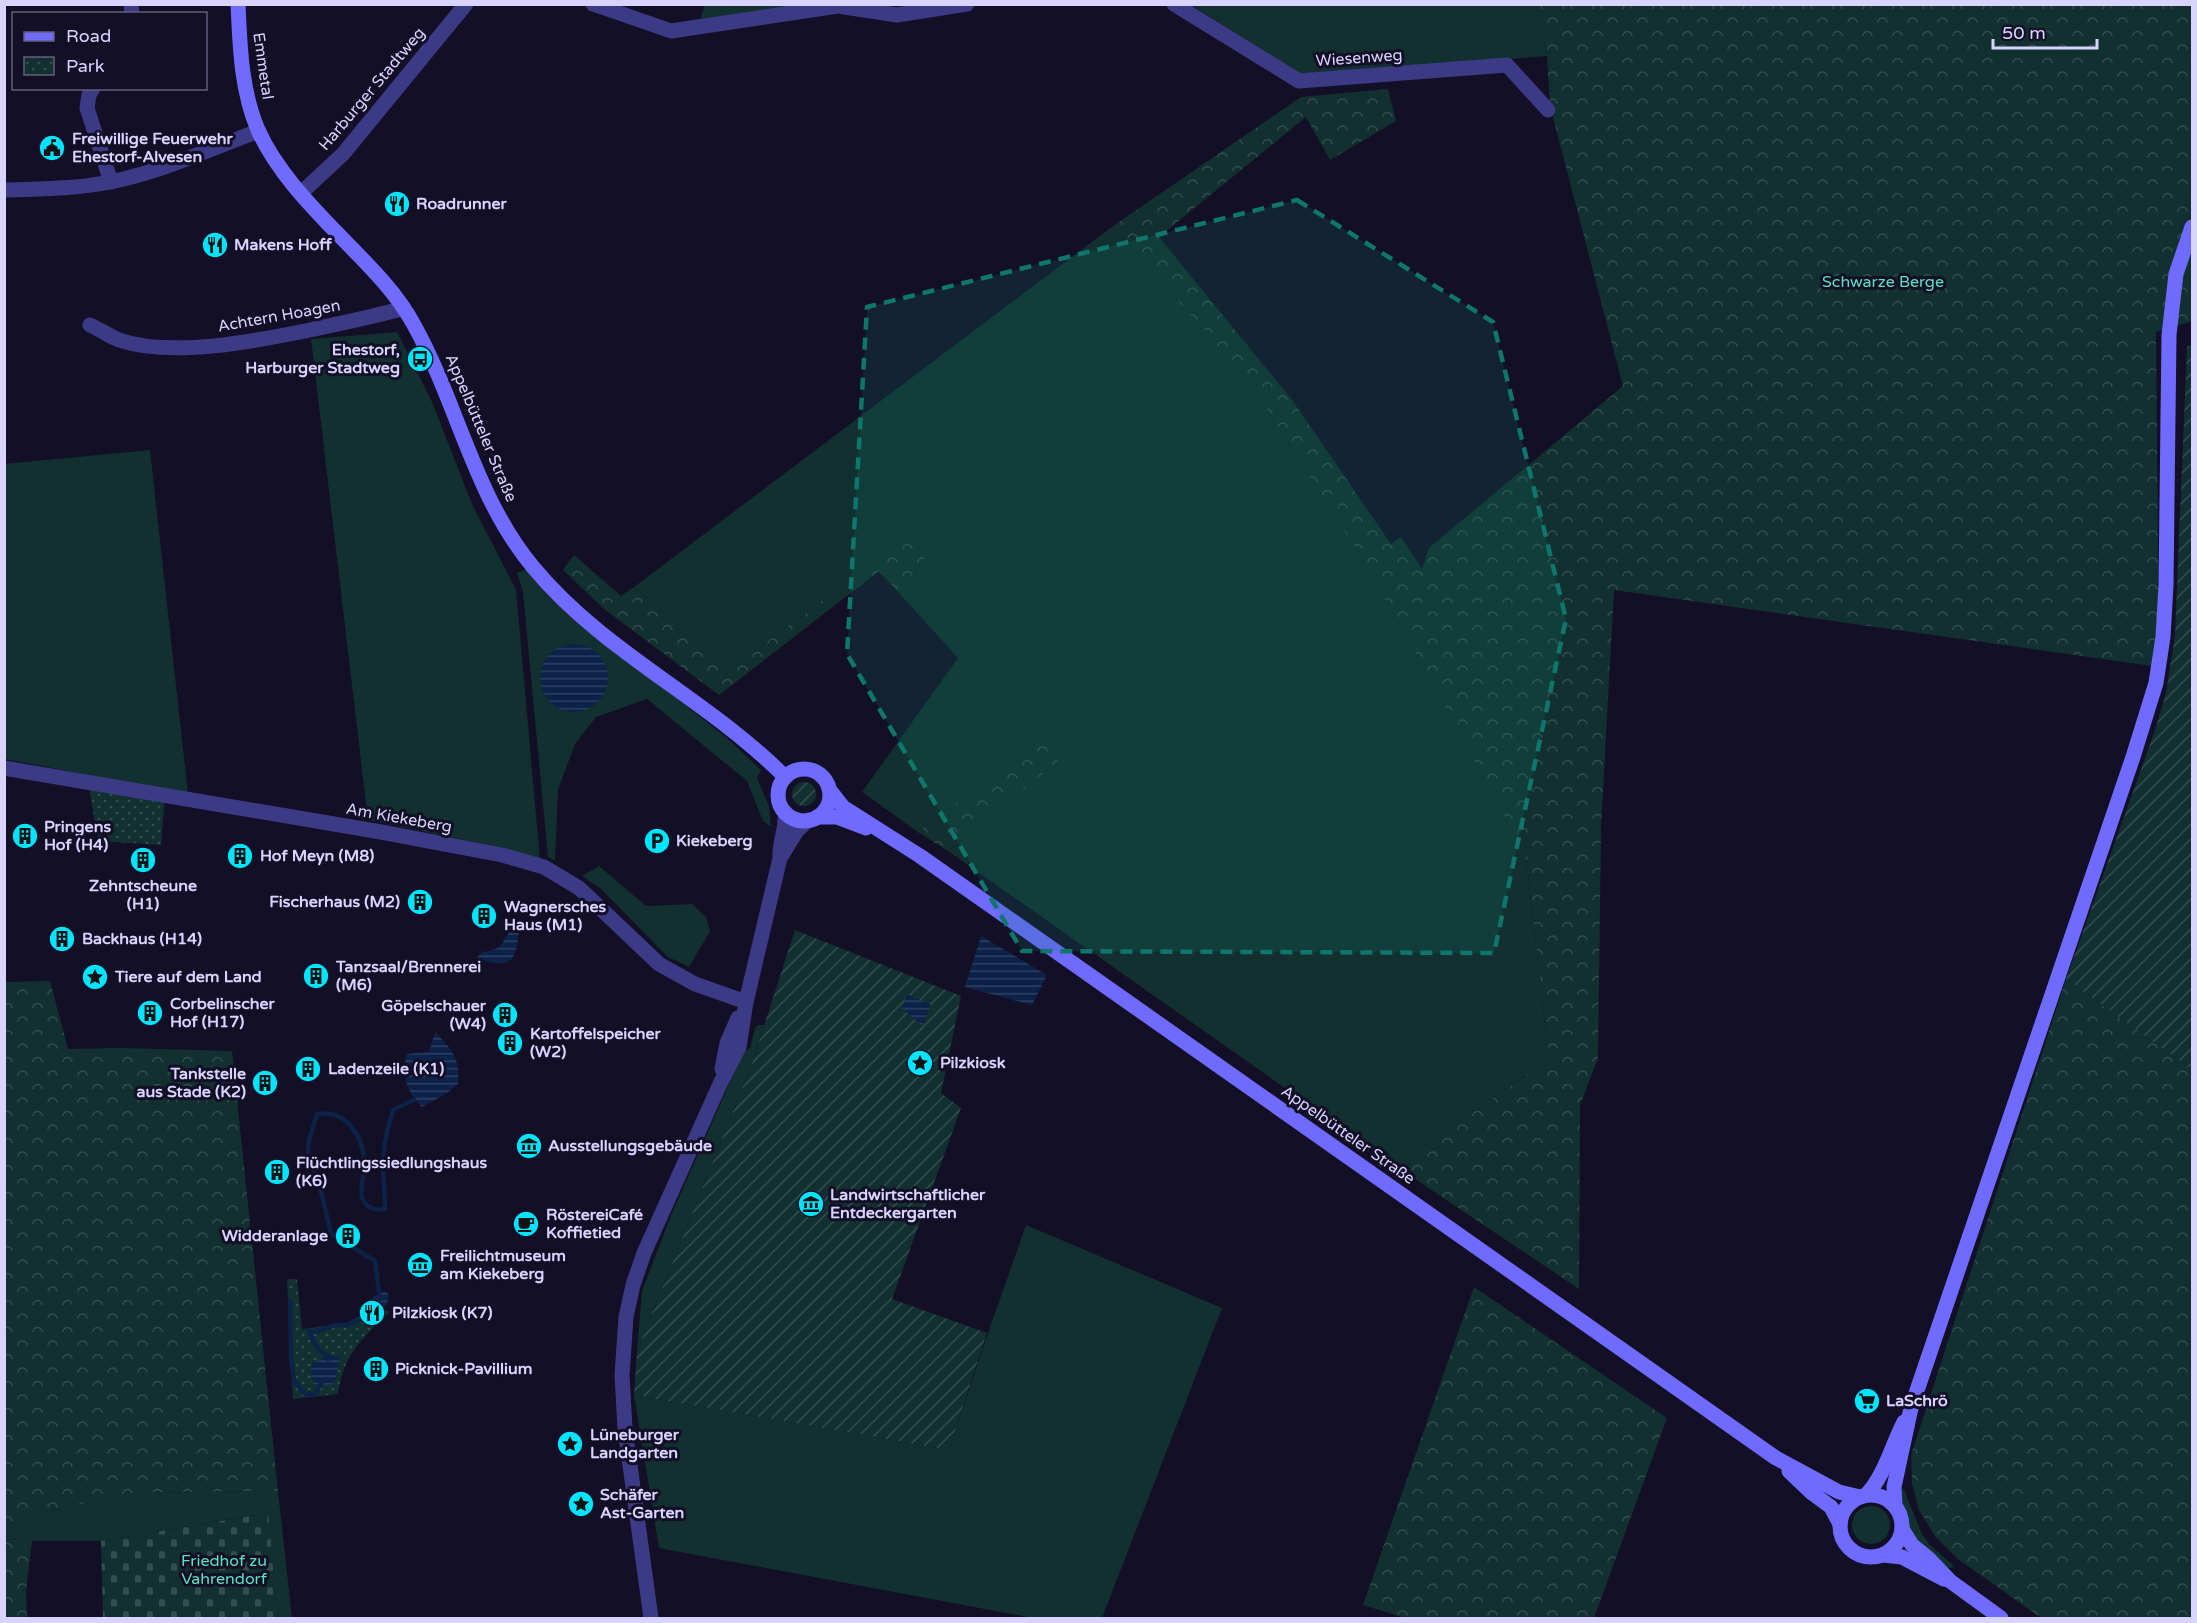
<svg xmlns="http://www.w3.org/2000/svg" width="2197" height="1623" font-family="'Varela Round',sans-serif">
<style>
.grass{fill:#12302f}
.forest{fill:url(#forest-crowns)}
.cemetery{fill:url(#cemetery-stones)}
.park{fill:url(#park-dots)}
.garden{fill:url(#garden-furrows)}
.water{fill:url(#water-rules)}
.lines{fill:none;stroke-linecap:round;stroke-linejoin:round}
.stream{stroke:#0c2248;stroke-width:4.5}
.minor{stroke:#3d3a85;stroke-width:15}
.tertiary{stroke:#3d3a85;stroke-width:15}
.secondary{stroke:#6f6bff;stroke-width:15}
.marked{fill:#0f766e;fill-opacity:0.2;stroke:#0f766e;stroke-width:4.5;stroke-dasharray:12 8;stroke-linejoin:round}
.labels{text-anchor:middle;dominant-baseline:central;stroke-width:6;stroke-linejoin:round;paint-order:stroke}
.street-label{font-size:16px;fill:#d9d4ff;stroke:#130f26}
.poi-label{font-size:16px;font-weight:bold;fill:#d9d4ff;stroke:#130f26;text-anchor:start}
.park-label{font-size:16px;fill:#5fe0c0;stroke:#130f26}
</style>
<defs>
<pattern id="forest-crowns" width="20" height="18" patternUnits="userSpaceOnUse" patternTransform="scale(1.5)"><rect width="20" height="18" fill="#12302f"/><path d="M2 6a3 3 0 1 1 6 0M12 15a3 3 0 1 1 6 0" fill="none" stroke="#344d4e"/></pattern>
<pattern id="cemetery-stones" width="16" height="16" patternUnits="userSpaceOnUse" patternTransform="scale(1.5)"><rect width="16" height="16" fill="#12302f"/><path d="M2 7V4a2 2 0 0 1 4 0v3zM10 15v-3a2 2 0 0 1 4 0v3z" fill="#344d4e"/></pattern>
<pattern id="park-dots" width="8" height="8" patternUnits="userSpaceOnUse" patternTransform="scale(1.5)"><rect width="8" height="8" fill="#12302f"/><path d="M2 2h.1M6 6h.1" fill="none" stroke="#344d4e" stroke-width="1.8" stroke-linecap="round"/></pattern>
<pattern id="garden-furrows" width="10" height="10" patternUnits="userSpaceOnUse" patternTransform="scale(1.5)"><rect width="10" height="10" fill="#12302f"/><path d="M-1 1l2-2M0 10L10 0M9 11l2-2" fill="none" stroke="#344d4e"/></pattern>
<pattern id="water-rules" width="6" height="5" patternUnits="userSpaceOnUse" patternTransform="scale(1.5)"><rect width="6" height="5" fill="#0c2248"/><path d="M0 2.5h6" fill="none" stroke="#2f4163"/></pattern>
</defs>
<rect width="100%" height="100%" fill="#130f26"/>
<g class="grass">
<path d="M 705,5 L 833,5 L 698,25 Z"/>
<path d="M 1191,5 L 1536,5 L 1547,56 L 1305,77 Z"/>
<path d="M 1113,226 L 1251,385 L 1357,551 L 1403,630 L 1526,857 L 1549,1059 L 1396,1166 L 948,851 L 1057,763 L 1049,737 L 918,832 L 862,792 L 958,658 L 900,594 L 925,558 L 912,533 L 732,668 L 634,587 Z"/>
<path d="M 397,332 L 432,402 L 472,504 L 516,590 L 540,860 L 493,846 L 368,820 L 311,339 Z"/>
<path d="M 150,450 L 188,794 L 5,759 L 4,464 Z"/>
<path d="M 527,569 L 575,618 L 727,738 L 761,770 L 757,778 L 769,806 L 771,827 L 763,821 L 747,781 L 647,699 L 596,717 L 575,744 L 558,790 L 555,861 L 548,857 L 523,592 L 517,573 Z"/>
<path d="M 599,866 L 646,906 L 692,904 L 706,917 L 710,931 L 689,967 L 668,957 L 600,888 L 582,876 Z"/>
<path d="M 758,1025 L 764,1025 L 750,1069 L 637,1351 L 642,1291 L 672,1213 L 743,1053 L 750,1048 L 755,1028 Z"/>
<path d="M 1026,1225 L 1222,1308 L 1102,1618 L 1033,1618 L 659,1548 L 634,1395 L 949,1450 L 988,1333 Z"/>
<path d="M 1900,1486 L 1904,1490 L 1922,1534 L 1930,1545 L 1955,1567 L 1949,1568 L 1917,1542 L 1909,1530 L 1908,1517 L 1901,1500 Z"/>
<path d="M 278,1491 L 292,1618 L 278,1618 L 267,1513 L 101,1541 L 32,1541 L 5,1539 L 5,1526 L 37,1514 L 129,1493 Z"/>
<circle cx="1871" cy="1525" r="19"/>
</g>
<g class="forest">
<path d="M 1536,5 L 2192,5 L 2192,321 L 2156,332 L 2159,667 L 1614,590 L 1601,828 L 1598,1058 L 1580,1105 L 1579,1289 L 1396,1166 L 1549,1059 L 1526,857 L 1403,630 L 1357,551 L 1251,385 L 1113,226 L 1301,97 L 1388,89 L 1396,121 L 1330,160 L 1306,117 L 1159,237 L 1292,400 L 1391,544 L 1401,537 L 1422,569 L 1429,548 L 1623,386 L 1550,106 L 1547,56 Z"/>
<path d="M 912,533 L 925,558 L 900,594 L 879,571 L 719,695 L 604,609 L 563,570 L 574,555 L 621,596 L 634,587 L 732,668 Z"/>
<path d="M 1049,736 L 1058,762 L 948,851 L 918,832 Z"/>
<path d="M 2066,979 L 2192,1070 L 2192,1618 L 2041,1618 L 1958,1559 L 1935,1536 L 1919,1510 L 1912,1483 L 1911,1455 Z"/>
<path d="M 50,981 L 68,1049 L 123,1048 L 232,1051 L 278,1491 L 129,1493 L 37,1514 L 5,1526 L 5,982 Z"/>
<path d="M 1474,1287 L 1667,1418 L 1594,1618 L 1406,1618 L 1363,1605 Z"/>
<path d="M 4,1539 L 32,1541 L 26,1591 L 27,1618 L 5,1618 Z"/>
</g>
<path class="cemetery" d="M 268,1513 L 278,1618 L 103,1618 L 101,1541 Z"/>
<g class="park">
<path d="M 88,781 L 165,795 L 161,845 L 98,841 Z"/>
<path d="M 287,1279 L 297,1279 L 302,1329 L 346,1323 L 364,1314 L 374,1296 L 374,1302 L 389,1313 C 361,1339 343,1356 338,1394 L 293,1399 Z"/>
</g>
<g class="garden">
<path d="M 2192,345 L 2192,1070 L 2066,979 L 2154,733 L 2166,693 L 2175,635 L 2187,347 Z"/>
<circle cx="804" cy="794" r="12"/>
<path d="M 795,930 L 961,996 L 941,1093 L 961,1108 L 892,1299 L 987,1333 L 949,1450 L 634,1395 L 637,1351 L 750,1069 Z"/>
</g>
<g class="water">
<circle cx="574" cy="678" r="34"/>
<path d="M 512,929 L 519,931 C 515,968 509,966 476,959 L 482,952 C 505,949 499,944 512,929 Z"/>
<path d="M 981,936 L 1047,975 L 1032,1005 L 965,987 Z"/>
<path d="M 907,994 L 931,1005 L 922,1026 L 902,1008 Z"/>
<path d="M 435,1032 C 452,1050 460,1057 458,1084 L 447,1093 L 422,1107 C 407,1093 401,1074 407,1054 L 429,1052 Z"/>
<path d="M 385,1291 L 389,1295 L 387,1304 L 382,1308 L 374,1302 L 374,1296 Z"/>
<path d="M 328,1356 L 341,1357 L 334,1383 L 320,1387 C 311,1380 309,1376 312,1364 Z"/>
</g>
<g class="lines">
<g class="stream">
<path d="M 290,1300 L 291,1359 L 294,1381 L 305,1394 L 315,1394 L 322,1382"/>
<path d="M 328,1359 L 328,1356 C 317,1350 313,1343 309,1330 L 311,1333 L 335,1325 L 347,1325 L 366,1317 L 366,1309 L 379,1306 L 379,1292 L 375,1261 L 331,1234 L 322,1195 L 308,1154 L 309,1140 L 317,1114 C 321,1114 326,1113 331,1114 C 353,1119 365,1144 364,1165 C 364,1174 360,1188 362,1198 C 366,1208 375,1211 385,1209 C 385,1196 384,1184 383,1171 C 382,1151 387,1129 393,1110 L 414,1100"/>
</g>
<g class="minor">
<path d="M 131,4 L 132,14"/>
<path d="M 593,4 L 671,31 L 838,6 L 897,15 L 967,4"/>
<path d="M 1174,4 L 1299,81 L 1507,65 L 1548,110"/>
<path d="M 93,88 L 89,95 L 87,108 L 111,182"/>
<path d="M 4,190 C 40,189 75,189 110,182 C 161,172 210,149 259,131"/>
<path d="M 301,193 L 343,154 L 466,4"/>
<path d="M 90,325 C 99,329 109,336 119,340 C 172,358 256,341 310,330 C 341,323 373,317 404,308"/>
<path d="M 4,768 L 381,832 L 502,855 L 544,867 L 579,888 L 659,964 L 695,984 L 746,1002"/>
</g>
<g class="tertiary">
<path d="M 782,855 L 796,832 L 808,820"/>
<path d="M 722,1069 L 727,1043 L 738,1018"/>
<path d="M 651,1618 L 625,1429 L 622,1375 L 626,1317 L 633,1285 L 644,1253 L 720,1084 L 739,1047 L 746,1002 L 780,858 C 779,840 787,829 785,812"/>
</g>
<g class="secondary">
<path d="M 238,4 C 240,47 241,90 258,130 C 276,170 309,204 339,235 C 366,263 395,290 414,325 C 458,404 474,496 533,567 C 603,652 708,699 785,777"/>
<circle cx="804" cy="795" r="26"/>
<path d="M 829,789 L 843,807 L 920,856 L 1125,1000 L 1776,1458 L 1839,1492 L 1860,1497"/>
<path d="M 817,817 L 837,817 L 866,828"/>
<path d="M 1789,1471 L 1812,1493 L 1831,1507 L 1840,1524"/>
<circle cx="1871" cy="1526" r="31"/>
<path d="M 1866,1495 C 1884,1477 1892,1445 1904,1422"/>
<path d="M 1895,1505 L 1894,1487 L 1911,1408 L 2133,757 L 2156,683 L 2163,637 L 2166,585 L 2169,335 L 2176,274 L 2192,227"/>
<path d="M 1902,1529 L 1912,1545 L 1928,1558 L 1950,1581 L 2001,1618"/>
<path d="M 1883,1555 L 1902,1557 L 1944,1579"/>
</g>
</g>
<path class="marked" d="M 1297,200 L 1493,322 L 1566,619 L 1494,953 L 1022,951 L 847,654 L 867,307 Z"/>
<defs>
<g id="civic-disc" transform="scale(1.35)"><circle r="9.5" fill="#00e5ff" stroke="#130f26"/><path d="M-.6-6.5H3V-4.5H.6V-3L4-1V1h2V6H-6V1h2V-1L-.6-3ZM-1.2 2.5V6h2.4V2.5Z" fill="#111"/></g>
<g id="restaurant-disc" transform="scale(1.35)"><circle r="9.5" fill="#00e5ff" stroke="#130f26"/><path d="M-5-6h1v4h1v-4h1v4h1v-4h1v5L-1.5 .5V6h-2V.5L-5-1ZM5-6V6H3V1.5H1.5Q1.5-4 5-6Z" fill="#111"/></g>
<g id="bus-disc" transform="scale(1.35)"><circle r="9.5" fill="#00e5ff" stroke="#130f26"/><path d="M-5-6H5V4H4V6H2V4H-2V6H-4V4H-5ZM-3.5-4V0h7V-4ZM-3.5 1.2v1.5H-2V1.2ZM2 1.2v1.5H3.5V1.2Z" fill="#111"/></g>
<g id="building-disc" transform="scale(1.35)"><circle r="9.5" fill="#00e5ff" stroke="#130f26"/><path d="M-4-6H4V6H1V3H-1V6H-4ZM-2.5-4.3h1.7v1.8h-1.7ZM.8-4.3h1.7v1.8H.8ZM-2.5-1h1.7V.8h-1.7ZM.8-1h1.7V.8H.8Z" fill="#111"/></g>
<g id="parking-disc" transform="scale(1.35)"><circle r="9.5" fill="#00e5ff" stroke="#130f26"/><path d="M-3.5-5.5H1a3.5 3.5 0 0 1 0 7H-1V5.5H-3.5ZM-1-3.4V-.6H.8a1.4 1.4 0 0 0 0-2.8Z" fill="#111"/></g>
<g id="sight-disc" transform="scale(1.35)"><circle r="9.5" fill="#00e5ff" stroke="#130f26"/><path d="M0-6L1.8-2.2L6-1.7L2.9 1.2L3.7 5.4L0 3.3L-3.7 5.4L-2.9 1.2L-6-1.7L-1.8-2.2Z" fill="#111"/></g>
<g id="museum-disc" transform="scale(1.35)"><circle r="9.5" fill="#00e5ff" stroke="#130f26"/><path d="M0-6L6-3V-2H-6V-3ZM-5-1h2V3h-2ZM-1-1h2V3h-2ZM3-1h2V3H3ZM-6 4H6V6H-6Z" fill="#111"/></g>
<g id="cafe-disc" transform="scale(1.35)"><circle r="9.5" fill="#00e5ff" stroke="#130f26"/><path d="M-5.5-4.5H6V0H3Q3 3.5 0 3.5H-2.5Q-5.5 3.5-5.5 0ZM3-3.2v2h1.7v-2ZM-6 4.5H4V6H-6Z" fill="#111"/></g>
<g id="supermarket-disc" transform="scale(1.35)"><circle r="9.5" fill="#00e5ff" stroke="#130f26"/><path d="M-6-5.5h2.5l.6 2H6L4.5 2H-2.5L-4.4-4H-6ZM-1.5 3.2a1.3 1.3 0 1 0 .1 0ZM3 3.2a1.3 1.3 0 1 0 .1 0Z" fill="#111"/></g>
</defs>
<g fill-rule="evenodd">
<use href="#civic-disc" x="52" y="148"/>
<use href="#restaurant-disc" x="397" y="204"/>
<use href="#restaurant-disc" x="215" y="245"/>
<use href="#bus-disc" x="420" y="359"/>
<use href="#building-disc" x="25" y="836"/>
<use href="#parking-disc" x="657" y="841"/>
<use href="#building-disc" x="240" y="856"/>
<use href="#building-disc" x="143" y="860"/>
<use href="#building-disc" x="420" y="902"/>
<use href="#building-disc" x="484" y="916"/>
<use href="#building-disc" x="62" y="939"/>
<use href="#building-disc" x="316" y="976"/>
<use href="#sight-disc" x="95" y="977"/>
<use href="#building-disc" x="150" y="1013"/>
<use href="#building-disc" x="505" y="1015"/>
<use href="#building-disc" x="510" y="1043"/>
<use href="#sight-disc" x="920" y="1063"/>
<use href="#building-disc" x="308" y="1069"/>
<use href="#building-disc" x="265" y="1083"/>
<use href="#museum-disc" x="529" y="1146"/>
<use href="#building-disc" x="277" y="1172"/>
<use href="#museum-disc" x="811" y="1204"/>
<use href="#cafe-disc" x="526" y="1224"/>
<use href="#building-disc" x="348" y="1236"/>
<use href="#museum-disc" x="420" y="1265"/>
<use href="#restaurant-disc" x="372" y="1313"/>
<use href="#building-disc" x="376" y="1369"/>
<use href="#supermarket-disc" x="1867" y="1401"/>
<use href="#sight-disc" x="570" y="1444"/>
<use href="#sight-disc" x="581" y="1504"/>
</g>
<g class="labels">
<g class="street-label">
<text transform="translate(1359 58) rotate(-4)">Wiesenweg</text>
<text transform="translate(263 66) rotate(82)">Emmetal</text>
<text transform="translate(372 89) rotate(-50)">Harburger Stadtweg</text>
<text transform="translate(279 316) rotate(-10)">Achtern Hoagen</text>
<text transform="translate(481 428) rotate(67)">Appelbütteler Straße</text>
<text transform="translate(399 818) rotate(10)">Am Kiekeberg</text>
<text transform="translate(1348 1135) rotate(35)">Appelbütteler Straße</text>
</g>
<g class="poi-label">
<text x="72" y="139">Freiwillige Feuerwehr<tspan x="72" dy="18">Ehestorf-Alvesen</tspan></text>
<text x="416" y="204">Roadrunner</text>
<text x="234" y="245">Makens Hoff</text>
<text x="400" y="350" text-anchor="end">Ehestorf,<tspan x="400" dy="18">Harburger Stadtweg</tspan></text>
<text x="44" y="827">Pringens<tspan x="44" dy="18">Hof (H4)</tspan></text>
<text x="676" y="841">Kiekeberg</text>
<text x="260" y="856">Hof Meyn (M8)</text>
<text x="143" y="886" text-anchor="middle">Zehntscheune<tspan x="143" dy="18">(H1)</tspan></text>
<text x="400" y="902" text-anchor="end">Fischerhaus (M2)</text>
<text x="504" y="907">Wagnersches<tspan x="504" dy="18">Haus (M1)</tspan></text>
<text x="82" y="939">Backhaus (H14)</text>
<text x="336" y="967">Tanzsaal/Brennerei<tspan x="336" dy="18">(M6)</tspan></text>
<text x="115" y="977">Tiere auf dem Land</text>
<text x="170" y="1004">Corbelinscher<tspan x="170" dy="18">Hof (H17)</tspan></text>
<text x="486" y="1006" text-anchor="end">Göpelschauer<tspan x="486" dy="18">(W4)</tspan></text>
<text x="530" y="1034">Kartoffelspeicher<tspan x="530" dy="18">(W2)</tspan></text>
<text x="940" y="1063">Pilzkiosk</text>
<text x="328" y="1069">Ladenzeile (K1)</text>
<text x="246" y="1074" text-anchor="end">Tankstelle<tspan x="246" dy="18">aus Stade (K2)</tspan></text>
<text x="548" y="1146">Ausstellungsgebäude</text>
<text x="296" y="1163">Flüchtlingssiedlungshaus<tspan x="296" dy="18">(K6)</tspan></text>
<text x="830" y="1195">Landwirtschaftlicher<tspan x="830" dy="18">Entdeckergarten</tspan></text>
<text x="546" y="1215">RöstereiCafé<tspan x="546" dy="18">Koffietied</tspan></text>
<text x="328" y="1236" text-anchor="end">Widderanlage</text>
<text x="440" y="1256">Freilichtmuseum<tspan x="440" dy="18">am Kiekeberg</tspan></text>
<text x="392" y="1313">Pilzkiosk (K7)</text>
<text x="395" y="1369">Picknick-Pavillium</text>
<text x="1886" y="1401">LaSchrö</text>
<text x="590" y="1435">Lüneburger<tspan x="590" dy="18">Landgarten</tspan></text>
<text x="600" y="1495">Schäfer<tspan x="600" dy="18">Ast-Garten</tspan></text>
</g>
<g class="park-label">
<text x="1883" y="282">Schwarze Berge</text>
<text x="224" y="1561">Friedhof zu<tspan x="224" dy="18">Vahrendorf</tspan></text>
</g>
</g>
<rect width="2197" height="1623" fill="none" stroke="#d9d4ff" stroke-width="12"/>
<rect x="12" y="12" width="195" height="78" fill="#130f26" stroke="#625e7d" stroke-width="1.5"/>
<rect x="24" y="32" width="30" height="9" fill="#6f6bff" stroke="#625e7d" stroke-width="1.5"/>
<text x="66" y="42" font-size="18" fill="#d9d4ff">Road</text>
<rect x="24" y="57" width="30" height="18" fill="url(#park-dots)" stroke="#625e7d" stroke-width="1.5"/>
<text x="66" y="72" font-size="18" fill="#d9d4ff">Park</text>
<path d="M1993 39v9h104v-9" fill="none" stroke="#d9d4ff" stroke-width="3"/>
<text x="2002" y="39" font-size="18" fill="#d9d4ff" stroke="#130f26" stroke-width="4.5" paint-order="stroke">50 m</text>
</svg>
